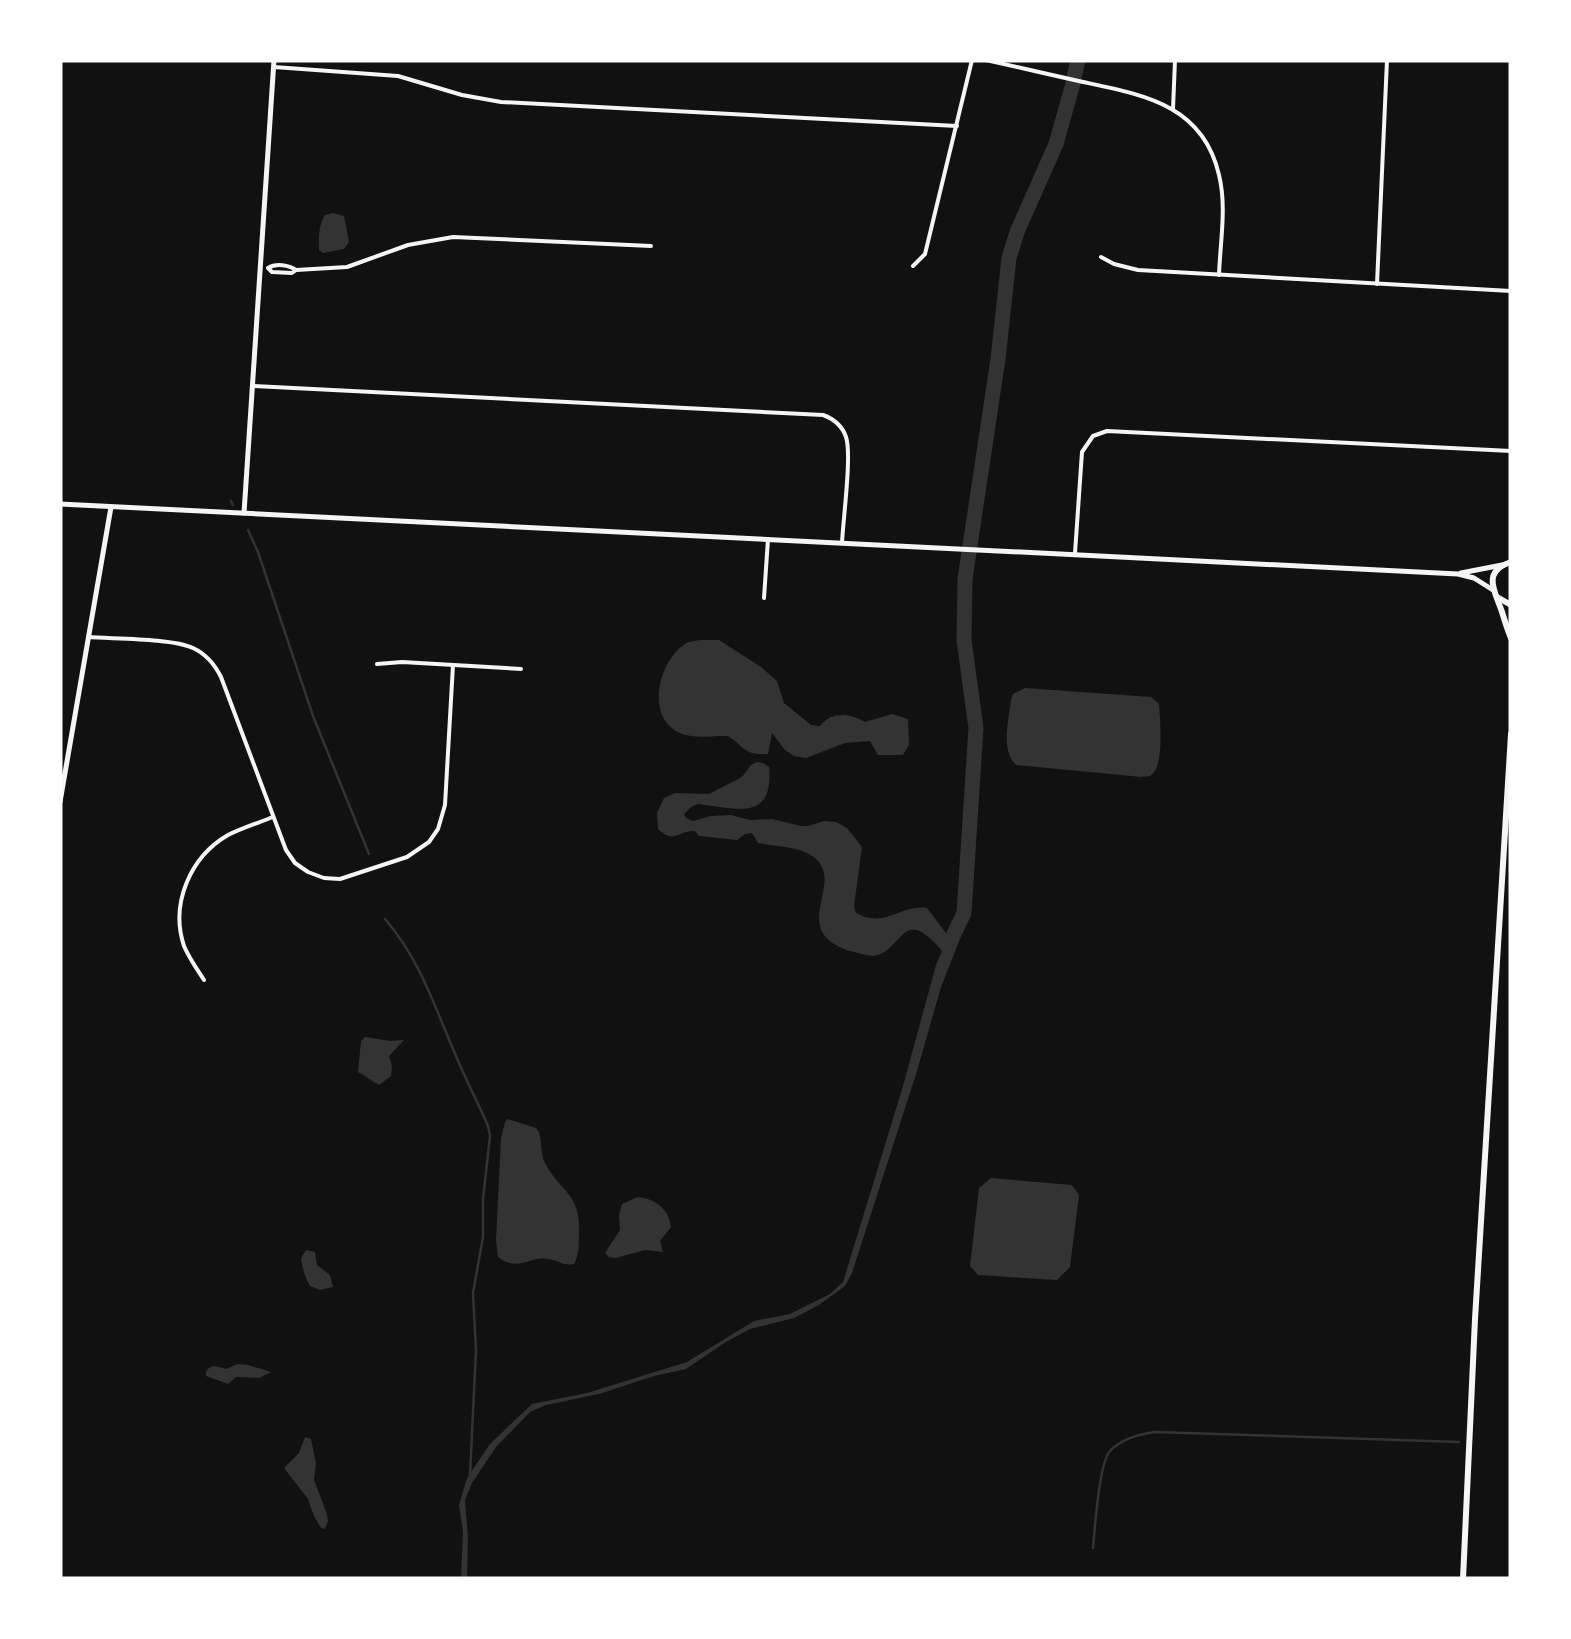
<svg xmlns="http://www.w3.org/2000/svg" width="1571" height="1639" font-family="'IBM Plex Sans',sans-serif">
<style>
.water{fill:#333}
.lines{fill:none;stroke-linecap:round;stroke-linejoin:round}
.stream{stroke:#333;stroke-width:2.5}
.river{stroke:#333;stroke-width:15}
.minor{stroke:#f5f5f5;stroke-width:4}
.tertiary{stroke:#f5f5f5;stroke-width:5}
.primary{stroke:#f5f5f5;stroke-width:6}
</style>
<rect width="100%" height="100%" fill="#111"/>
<g class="water">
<path d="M 333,213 L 344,216 L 349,242 L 344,249 L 323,253 L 319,250 C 319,238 318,226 325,215 Z"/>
<path d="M 700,640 L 719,640 L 761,667 L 777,681 L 784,703 L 811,725 L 820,726 C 832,711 850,713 865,722 L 892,714 L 908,719 L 909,745 L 903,755 L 878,755 L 870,741 L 845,743 L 806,758 L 794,756 L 785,750 L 772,733 L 768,754 C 743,755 746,748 728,736 C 709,735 689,741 673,729 C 647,710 660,660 685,644 C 689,641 694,641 700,640 Z"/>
<path d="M 1025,688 L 1151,697 L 1159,704 C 1160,718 1165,768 1150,776 C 1147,777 1144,776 1142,777 L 1016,765 C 1000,749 1009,720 1011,700 L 1013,694 Z"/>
<path d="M 757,762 L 763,763 L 769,767 C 774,823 735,808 698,804 L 691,807 L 684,814 L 686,818 L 693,821 L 711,816 L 731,815 L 750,820 L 772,819 L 801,826 L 808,826 L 824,821 L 836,822 L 847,828 L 862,847 L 854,906 L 856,913 C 886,929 900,904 927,908 L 949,937 L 958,917 L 967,921 L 941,987 L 917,1071 L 852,1273 L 845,1286 L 819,1305 L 794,1318 L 750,1329 L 726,1342 L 686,1369 L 654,1376 L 599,1394 L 546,1405 L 530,1412 L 496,1447 L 472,1483 L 465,1500 L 468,1538 L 467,1579 L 461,1579 L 463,1532 L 459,1505 L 467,1478 L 490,1444 L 532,1404 L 587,1393 L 687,1362 L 754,1321 L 790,1314 L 830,1294 L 843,1282 L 903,1086 L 936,965 L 942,951 C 901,902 903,953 873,956 C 868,956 856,952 850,951 C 788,931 843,886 817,860 C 804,846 776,847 758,843 L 752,833 L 745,834 L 737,840 L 699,836 L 695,831 C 678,830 675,845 658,829 L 657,813 L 664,798 L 675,793 L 709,794 L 742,777 L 751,765 Z"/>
<path d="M 365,1037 L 390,1041 L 404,1040 L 389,1056 L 392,1066 L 391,1076 L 379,1085 L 358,1072 L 361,1041 Z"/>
<path d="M 508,1119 L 536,1128 L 539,1132 C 542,1142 540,1153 545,1163 C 560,1192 581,1193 579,1233 C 579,1245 579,1255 574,1264 C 562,1266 560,1261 549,1259 C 529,1255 519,1273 498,1257 L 496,1240 L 501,1138 L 505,1122 Z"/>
<path d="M 991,1178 L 1072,1185 L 1079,1195 L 1070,1267 L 1057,1280 L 978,1275 L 970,1266 L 979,1188 Z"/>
<path d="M 638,1197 C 656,1199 669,1209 671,1227 L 660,1241 L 663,1252 L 645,1250 L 616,1258 L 609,1257 L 605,1253 L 620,1230 L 619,1215 L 622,1204 Z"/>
<path d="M 306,1250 L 315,1252 L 317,1265 L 330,1275 L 333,1287 L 320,1290 L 310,1286 C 305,1278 302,1266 301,1258 Z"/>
<path d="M 238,1364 L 248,1365 L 271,1372 L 259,1378 L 236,1377 L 228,1384 L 206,1376 L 206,1372 C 211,1363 218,1367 226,1369 Z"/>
<path d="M 305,1437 L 311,1439 L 316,1463 L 314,1480 L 327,1514 L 328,1521 L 325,1529 L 321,1528 L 314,1516 L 308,1499 L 284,1468 L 299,1453 Z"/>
</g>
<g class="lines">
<g class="stream">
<path d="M 231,501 L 233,505"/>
<path d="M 248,530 L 258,552 L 313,716 L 369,854"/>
<path d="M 385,919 C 420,959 435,1008 456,1056 C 466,1080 478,1103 488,1126 L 490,1136 L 483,1199 L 483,1237 L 473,1293 L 476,1350 L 470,1475"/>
<path d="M 1093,1548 C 1095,1528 1099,1463 1110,1451 C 1121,1439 1140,1434 1155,1432 L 1459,1442"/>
</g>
<path class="river" d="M 954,934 L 964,913 L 976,728 L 964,640 L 965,579 L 998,359 L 1009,258 L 1017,232 L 1056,144 L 1072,87 L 1078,60"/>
<g class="minor">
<path d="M 986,60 C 1018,67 1051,75 1083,82 C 1144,95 1203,105 1219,175 C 1227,207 1220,243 1219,275"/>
<path d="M 274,67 L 398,76 L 462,95 L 501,102 L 957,126"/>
<path d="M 1173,109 L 1175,60"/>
<path d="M 1101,257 L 1114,264 L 1138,270 L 1511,291"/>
<path d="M 913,266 L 925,254 L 972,60"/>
<path d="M 296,270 C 289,265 276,263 268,268 L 272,272 L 292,273 L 296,270 L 347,267 L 408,245 L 453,237 L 651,246"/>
<path d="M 1377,284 L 1387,60"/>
<path d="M 253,386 L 823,415 C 834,419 842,425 846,437 C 852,455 843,520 842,543"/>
<path d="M 1075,553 L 1082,452 L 1093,436 L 1107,431 L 1511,451"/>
<path d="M 764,598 L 768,539"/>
<path d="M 88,637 C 114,639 172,638 193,648 C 206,654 215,665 221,677 L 286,850 L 295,863 L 308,872 L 324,878 L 340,879 L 407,857 L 429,842 L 438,829 L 445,805 L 453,665"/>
<path d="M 377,664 L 402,662 L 521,669"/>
<path d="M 204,980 C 197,969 189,958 184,946 C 170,904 190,857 228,835 C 242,828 258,823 273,817"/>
</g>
<g class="tertiary">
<path d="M 60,504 L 1458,574 L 1474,578 L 1493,590"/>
<path d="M 244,513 L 274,60"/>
<path d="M 1461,573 L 1502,565"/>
<path d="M 60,802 L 111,507"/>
</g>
<g class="primary">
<path d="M 1511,562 C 1481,572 1495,591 1502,612 C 1505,621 1507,629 1511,638"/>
<path d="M 1497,597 L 1511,605"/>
<path d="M 1463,1579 L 1475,1319 L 1511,734"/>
</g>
</g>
<rect width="1571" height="1639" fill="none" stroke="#ffffff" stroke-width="125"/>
</svg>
